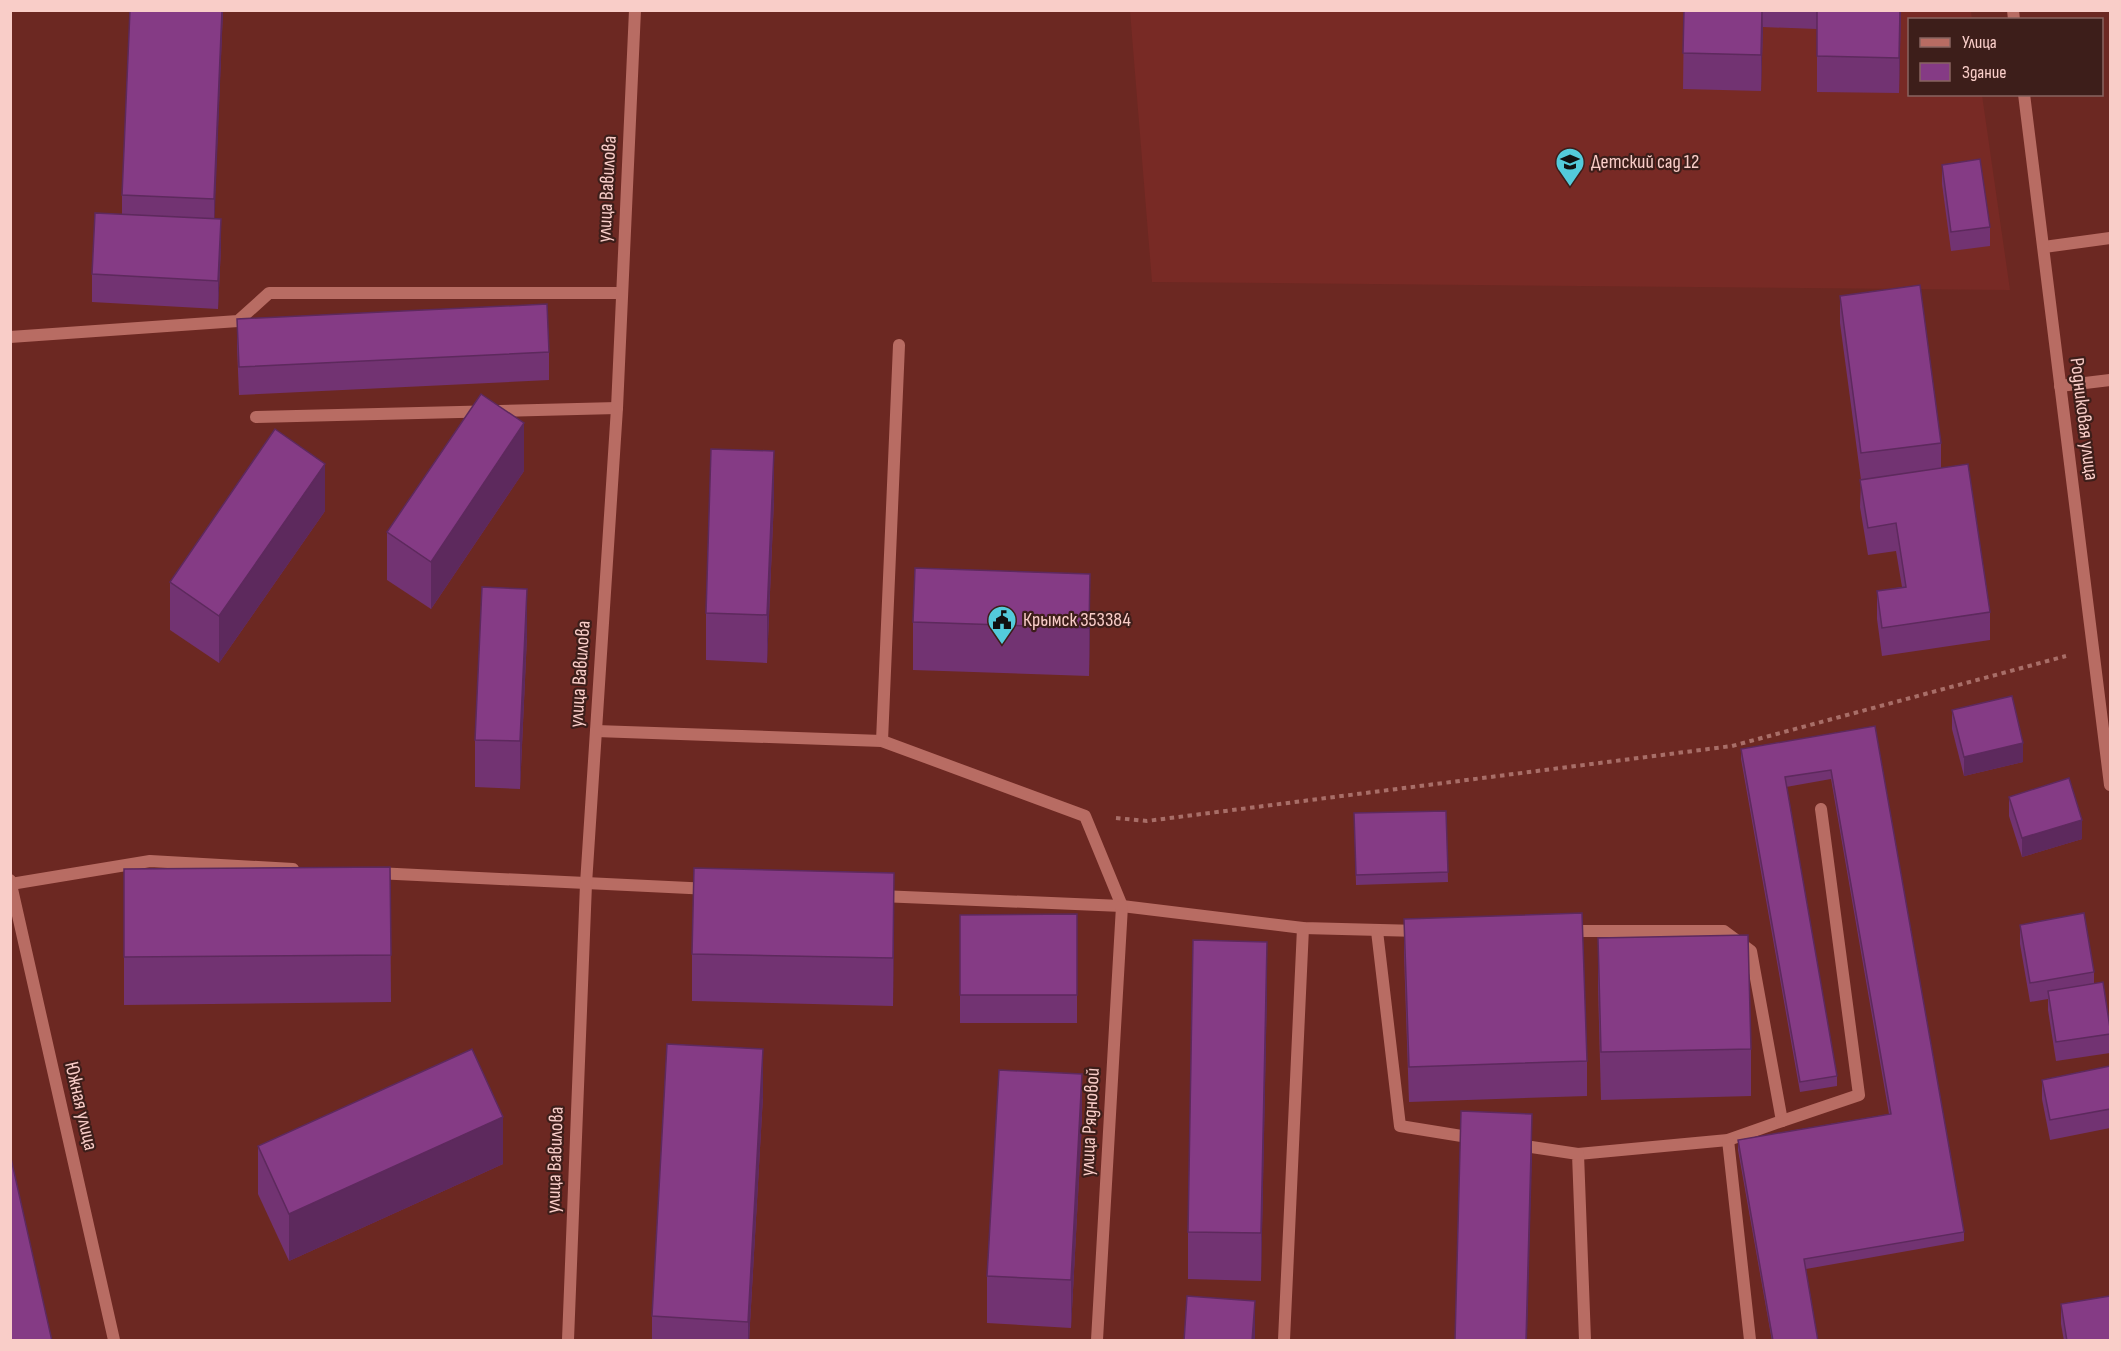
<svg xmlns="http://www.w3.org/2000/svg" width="2121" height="1351" font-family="'Sofia Sans Condensed',sans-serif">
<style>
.built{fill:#782a25}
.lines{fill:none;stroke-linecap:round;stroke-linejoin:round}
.path{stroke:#a86e68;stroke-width:4;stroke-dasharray:4.5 4.5;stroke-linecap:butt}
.service{stroke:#b86c63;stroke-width:12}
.minor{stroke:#b86c63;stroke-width:12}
.wall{fill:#723372}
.shaded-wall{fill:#5d295d}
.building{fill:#853b85;stroke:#5d295d;stroke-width:1.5}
.labels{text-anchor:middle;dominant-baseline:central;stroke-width:4.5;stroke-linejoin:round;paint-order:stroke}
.poi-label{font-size:20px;fill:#f9cdc8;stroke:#3d1e1a;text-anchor:start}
.street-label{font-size:20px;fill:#f9cdc8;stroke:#3d1e1a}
</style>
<rect width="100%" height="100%" fill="#6c2822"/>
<path class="built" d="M 1130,11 L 1971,11 L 1972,19 L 1910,20 L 1910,94 L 1982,95 L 2010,290 L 1152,282 Z"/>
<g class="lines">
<path class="path" d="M 1116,818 L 1147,821 L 1732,746 L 2066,656"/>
<g class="service">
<path d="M 2044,247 L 2110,238"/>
<path d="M 10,337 L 238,321 L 269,293 L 621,293"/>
<path d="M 2060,386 L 2110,380"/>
<path d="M 256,417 L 617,408"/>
<path d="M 596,731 L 882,741 L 1085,816 L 1122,906"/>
<path d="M 882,741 L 899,345"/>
<path d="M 376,873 L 710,889"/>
<path d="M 11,884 L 150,861 L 293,869"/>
<path d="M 880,896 L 1122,906 L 1303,928 L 1419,931"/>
<path d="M 1377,931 L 1400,1126 L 1474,1138"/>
<path d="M 1568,931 L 1724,931 L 1751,951 L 1782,1121 L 1728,1140 L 1578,1154"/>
<path d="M 1782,1121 L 1859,1095 L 1821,809"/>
<path d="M 1728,1140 L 1750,1340"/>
<path d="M 1518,1145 L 1578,1154 L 1585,1340"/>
<path d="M 1284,1340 L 1303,928"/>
</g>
<g class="minor">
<path d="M 2013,10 L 2014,20"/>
<path d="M 2024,94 L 2110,785"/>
<path d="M 10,880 L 114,1340"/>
<path d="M 568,1340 L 586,884 L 617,408 L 635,10"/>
<path d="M 1097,1340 L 1122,906"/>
</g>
</g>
<g class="wall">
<path d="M 223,10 L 214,219 L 221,247 L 218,309 L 92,302 L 92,274 L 122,215 L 122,195 Z"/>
<path d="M 1684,10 L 1901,10 L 1899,93 L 1817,92 L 1817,29 L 1763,27 L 1761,91 L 1683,89 Z"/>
<path d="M 1942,165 L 1990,227 L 1990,246 L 1951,251 L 1942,184 Z"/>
<path d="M 1840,296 L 1941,443 L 1941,468 L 1990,612 L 1990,640 L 1882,656 L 1877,619 L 1877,591 L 1902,587 L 1896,551 L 1868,555 L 1860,507 L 1861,480 L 1840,323 Z"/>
<path d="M 237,319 L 549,352 L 549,380 L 239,395 L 237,347 Z"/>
<path d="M 524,471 L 431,609 L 387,580 L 387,532 Z"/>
<path d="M 774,499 L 767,663 L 706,660 L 706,613 Z"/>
<path d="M 325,511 L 219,663 L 170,630 L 170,582 Z"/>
<path d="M 913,622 L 1090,622 L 1089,676 L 913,670 Z"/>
<path d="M 527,636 L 520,789 L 475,787 L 475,740 Z"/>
<path d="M 1952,710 L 2023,762 L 1964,776 L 1952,729 Z"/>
<path d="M 1875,726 L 1964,1232 L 1964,1241 L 1806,1269 L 1818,1341 L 1772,1341 L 1738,1150 L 1738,1140 L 1889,1114 L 1831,779 L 1786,787 L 1837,1076 L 1837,1086 L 1800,1092 L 1741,759 L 1741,749 Z"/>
<path d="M 2009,797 L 2082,839 L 2022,857 L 2009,816 Z"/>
<path d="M 1446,811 L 1448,882 L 1356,885 L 1354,813 Z"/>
<path d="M 390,867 L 391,1002 L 124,1005 L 124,869 Z"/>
<path d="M 1077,914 L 1077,1023 L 960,1023 L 960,915 Z"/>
<path d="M 1404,919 L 1587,1061 L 1587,1096 L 1409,1102 L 1404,955 Z"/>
<path d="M 894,920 L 893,1006 L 692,1001 L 692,954 Z"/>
<path d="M 2020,925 L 2094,972 L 2094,984 L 2110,1028 L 2110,1053 L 2056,1061 L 2048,1010 L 2048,999 L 2030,1002 L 2020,944 Z"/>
<path d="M 1598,938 L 1751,1049 L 1751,1096 L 1601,1100 L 1598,986 Z"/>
<path d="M 1267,989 L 1261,1281 L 1188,1279 L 1188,1232 Z"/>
<path d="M 2110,1066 L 2110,1128 L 2050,1140 L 2042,1099 L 2042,1080 Z"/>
<path d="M 763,1096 L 749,1341 L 652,1341 L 652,1316 Z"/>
<path d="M 1082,1122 L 1071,1328 L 987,1323 L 987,1276 Z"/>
<path d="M 258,1146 L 503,1164 L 289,1261 L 258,1194 Z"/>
<path d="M 2061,1304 L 2110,1341 L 2064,1341 L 2061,1324 Z"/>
</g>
<g class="shaded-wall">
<path d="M 222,10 L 223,10 L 214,234 L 214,199 Z"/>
<path d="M 1763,10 L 1763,27 L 1761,91 L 1761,55 Z"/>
<path d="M 1900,10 L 1901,10 L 1899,93 L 1899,58 Z"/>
<path d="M 221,219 L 221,247 L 218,309 L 218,281 Z"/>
<path d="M 524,423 L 524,471 L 431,609 L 431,562 Z"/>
<path d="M 774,451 L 774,499 L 767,663 L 767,615 Z"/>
<path d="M 325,464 L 325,511 L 219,663 L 219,616 Z"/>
<path d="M 1090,574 L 1090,622 L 1089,676 L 1089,628 Z"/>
<path d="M 527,589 L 527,636 L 520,789 L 520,741 Z"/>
<path d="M 2023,743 L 2023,762 L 1964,776 L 1964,757 Z"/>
<path d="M 2082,820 L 2082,839 L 2022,857 L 2022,838 Z"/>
<path d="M 894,873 L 894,920 L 893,1006 L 893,958 Z"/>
<path d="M 1267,942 L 1267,989 L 1261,1281 L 1261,1233 Z"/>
<path d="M 763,1049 L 763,1096 L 749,1341 L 748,1341 L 748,1322 Z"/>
<path d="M 1082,1074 L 1082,1122 L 1071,1328 L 1071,1280 Z"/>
<path d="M 1532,1114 L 1532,1161 L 1527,1341 L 1526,1341 Z"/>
<path d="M 503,1117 L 503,1164 L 289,1261 L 289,1214 Z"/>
<path d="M 1255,1301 L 1255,1341 L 1252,1341 Z"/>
</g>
<g class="building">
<path d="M 130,10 L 222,10 L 214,199 L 122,195 Z"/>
<path d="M 1684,10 L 1762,10 L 1761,55 L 1683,53 Z"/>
<path d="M 1817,10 L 1900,10 L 1899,58 L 1817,56 Z"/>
<path d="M 1980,159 L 1990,227 L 1951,232 L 1942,165 Z"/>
<path d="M 95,213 L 221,219 L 218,281 L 92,274 Z"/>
<path d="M 1920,285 L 1941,443 L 1861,453 L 1840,296 Z"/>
<path d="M 547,304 L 549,352 L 239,367 L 237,319 Z"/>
<path d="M 481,394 L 524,423 L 431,562 L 387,532 Z"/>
<path d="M 275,429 L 325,464 L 219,616 L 170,582 Z"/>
<path d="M 711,449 L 774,451 L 767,615 L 706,613 Z"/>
<path d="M 1968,464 L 1990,612 L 1882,628 L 1877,591 L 1906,587 L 1896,523 L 1868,528 L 1860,480 Z"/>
<path d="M 915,568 L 1090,574 L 1089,628 L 913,622 Z"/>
<path d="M 482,587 L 527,589 L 520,741 L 475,740 Z"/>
<path d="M 2012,696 L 2023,743 L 1964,757 L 1952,710 Z"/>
<path d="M 1875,726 L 1964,1232 L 1804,1259 L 1818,1341 L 1773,1341 L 1738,1140 L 1891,1114 L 1831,770 L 1785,777 L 1837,1076 L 1800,1082 L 1741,749 Z"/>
<path d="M 2069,778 L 2082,820 L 2022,838 L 2009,797 Z"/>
<path d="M 1446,811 L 1448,872 L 1356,875 L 1354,813 Z"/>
<path d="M 390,867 L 391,955 L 124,957 L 124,869 Z"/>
<path d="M 694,868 L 894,873 L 893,958 L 692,954 Z"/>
<path d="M 1582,913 L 1587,1061 L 1409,1067 L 1404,919 Z"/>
<path d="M 2084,913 L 2094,972 L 2030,983 L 2020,925 Z"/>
<path d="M 1077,914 L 1077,995 L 960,995 L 960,915 Z"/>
<path d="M 1748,935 L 1751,1049 L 1601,1052 L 1598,938 Z"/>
<path d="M 1193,940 L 1267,942 L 1261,1233 L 1188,1232 Z"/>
<path d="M 2103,982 L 2110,1028 L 2110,1034 L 2056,1042 L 2048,991 Z"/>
<path d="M 667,1044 L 763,1049 L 748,1322 L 652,1316 Z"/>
<path d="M 472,1049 L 503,1117 L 289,1214 L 258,1146 Z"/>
<path d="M 2110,1066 L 2110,1109 L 2050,1120 L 2042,1080 Z"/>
<path d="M 999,1070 L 1082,1074 L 1071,1280 L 987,1276 Z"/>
<path d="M 1461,1111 L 1532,1114 L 1526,1341 L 1455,1341 Z"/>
<path d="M 10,1154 L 52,1341 L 10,1341 Z"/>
<path d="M 1187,1296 L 1255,1301 L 1252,1341 L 1184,1341 Z"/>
<path d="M 2110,1296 L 2110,1341 L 2067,1341 L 2061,1304 Z"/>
</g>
<defs>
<g id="school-pin" transform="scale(1.5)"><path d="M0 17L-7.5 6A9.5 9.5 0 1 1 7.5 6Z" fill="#53cbdb" stroke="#3d1e1a"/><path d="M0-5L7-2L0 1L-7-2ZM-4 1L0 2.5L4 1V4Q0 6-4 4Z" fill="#111"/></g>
<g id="civic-pin" transform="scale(1.5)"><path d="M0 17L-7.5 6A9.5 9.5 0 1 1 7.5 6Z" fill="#53cbdb" stroke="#3d1e1a"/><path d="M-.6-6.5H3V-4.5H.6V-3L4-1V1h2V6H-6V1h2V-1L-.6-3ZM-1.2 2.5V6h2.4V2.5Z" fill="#111"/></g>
</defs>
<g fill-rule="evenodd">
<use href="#school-pin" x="1570" y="162"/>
<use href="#civic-pin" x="1002" y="620"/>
</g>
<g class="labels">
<g class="poi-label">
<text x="1591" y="162">Детский сад 12</text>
<text x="1023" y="620">Крымск 353384</text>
</g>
<g class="street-label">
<text transform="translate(607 189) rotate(-87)">улица Вавилова</text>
<text transform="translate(2084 419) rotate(83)">Родниковая улица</text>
<text transform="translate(580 674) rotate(-86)">улица Вавилова</text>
<text transform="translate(81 1106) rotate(77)">Южная улица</text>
<text transform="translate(1090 1122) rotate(-87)">улица Рядновой</text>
<text transform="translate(555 1160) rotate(-88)">улица Вавилова</text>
</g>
</g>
<rect width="2121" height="1351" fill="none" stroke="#f9cdc8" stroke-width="24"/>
<rect x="1908" y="18" width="195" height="78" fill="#3d1e1a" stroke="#886460" stroke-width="1.5"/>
<rect x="1920" y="38" width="30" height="9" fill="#b86c63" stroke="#886460" stroke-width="1.5"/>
<text x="1962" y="48" font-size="18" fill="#f9cdc8">Улица</text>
<rect x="1920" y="63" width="30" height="18" fill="#853b85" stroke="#886460" stroke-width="1.5"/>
<text x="1962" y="78" font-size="18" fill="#f9cdc8">Здание</text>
</svg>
